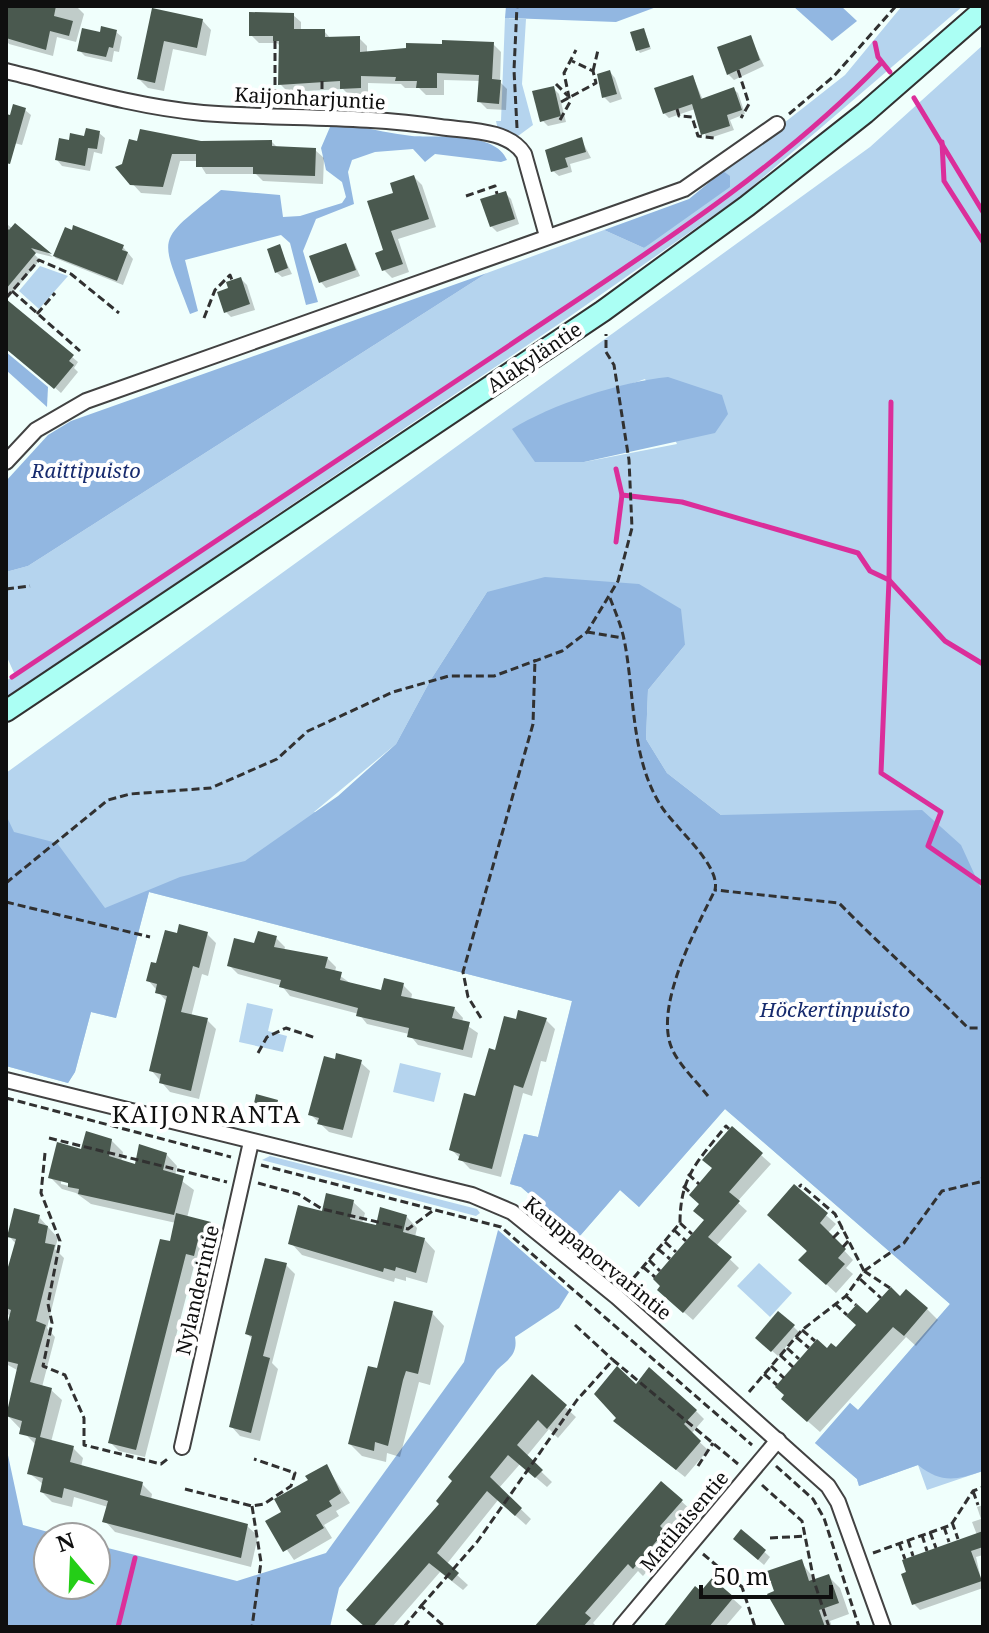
<svg xmlns="http://www.w3.org/2000/svg" width="989" height="1633" font-family="'Noto Serif',serif">
<style>
.green{fill:#b5d4ee;fill-rule:evenodd}
.forest{fill:#92b7e1}
.shadow{fill:#0003;fill-rule:evenodd}
.lines{fill:none;stroke-linecap:round;stroke-linejoin:round}
.stream{stroke:#db2e9a;stroke-width:5}
.building{fill:#4a594f}
.minor-casing{stroke:#424242;stroke-width:18}
.secondary-casing{stroke:#313131;stroke-width:24}
.path{stroke:#313131;stroke-width:3;stroke-dasharray:8 4;stroke-linecap:butt}
.minor{stroke:#fff;stroke-width:14}
.secondary{stroke:#abfff4;stroke-width:20}
.labels{text-anchor:middle;dominant-baseline:central;stroke-width:8;stroke-linejoin:round;paint-order:stroke}
.street-label{font-size:20px;fill:#0f0f0f;stroke:#fff}
.park-label{font-size:20px;font-style:italic;fill:#172b6e;stroke:#fff}
.quarter-label{font-size:24px;letter-spacing:2px;fill:#0f0f0f;stroke:#fff}
</style>
<rect width="100%" height="100%" fill="#f0fffc"/>
<g class="green">
<path d="M 902,6 L 963,6 L 740,197 L 569,317 L 6,698 L 6,681 L 15,675 L 6,655 L 6,572 L 28,566 L 487,273 L 604,230 L 644,248 L 730,177 L 723,171 L 845,75 Z"/>
<path d="M 505,18 L 526,19 L 522,84 L 533,125 L 518,136 L 498,130 L 496,121 L 501,121 Z"/>
<path d="M 983,45 L 983,1471 L 927,1490 L 918,1465 L 859,1486 L 857,1479 L 815,1443 L 850,1403 L 858,1410 L 950,1304 L 725,1109 L 639,1207 L 620,1190 L 579,1237 L 521,1187 L 510,1184 L 524,1134 L 538,1137 L 572,1001 L 149,892 L 116,1018 L 91,1012 L 75,1072 L 68,1083 L 6,1066 L 6,773 L 870,147 ZM 645,379 L 677,444 L 584,462 L 535,462 L 605,393 ZM 487,592 L 685,645 L 648,690 L 646,739 L 667,773 L 721,815 L 767,815 L 973,873 L 314,812 L 396,744 L 430,681 Z"/>
<path d="M 40,266 L 68,276 L 39,309 L 19,291 Z"/>
<path d="M 247,1003 L 273,1009 L 268,1031 L 287,1036 L 283,1052 L 239,1042 Z"/>
<path d="M 400,1063 L 441,1073 L 434,1102 L 393,1092 Z"/>
<path d="M 270,1156 L 477,1209 L 480,1213 L 476,1216 L 262,1160 Z"/>
<path d="M 759,1263 L 792,1293 L 770,1317 L 737,1286 Z"/>
</g>
<g class="forest">
<path d="M 506,6 L 659,6 L 616,22 L 505,18 Z"/>
<path d="M 793,6 L 841,6 L 857,21 L 832,41 Z"/>
<path d="M 354,126 C 373,129 393,134 412,136 C 437,138 495,131 507,160 L 501,162 L 435,154 L 425,162 L 413,149 L 375,152 L 352,160 L 348,172 L 354,204 L 316,219 L 303,251 L 318,302 L 306,305 L 290,243 L 281,235 L 185,260 L 198,311 L 190,314 C 160,233 153,245 221,190 L 280,195 L 283,217 L 300,216 L 342,203 L 346,197 L 342,182 L 326,170 L 321,148 L 330,127 Z"/>
<path d="M 723,171 L 730,176 L 730,187 L 644,248 L 604,230 L 689,199 Z"/>
<path d="M 487,273 L 28,566 L 6,572 L 6,481 L 48,435 L 71,421 Z"/>
<path d="M 6,352 L 48,387 L 47,407 L 6,370 Z"/>
<path d="M 668,377 L 722,395 L 728,414 L 715,433 L 584,462 L 535,462 L 512,429 C 550,405 623,381 668,377 Z"/>
<path d="M 545,577 L 639,584 L 681,609 L 685,645 L 648,690 L 646,739 L 667,773 L 721,815 L 922,810 L 961,845 L 983,893 L 983,1471 C 956,1480 942,1484 918,1465 L 859,1486 L 857,1479 L 815,1443 L 850,1403 L 858,1410 L 950,1304 L 725,1109 L 639,1207 L 620,1190 L 579,1237 L 521,1187 L 510,1184 L 524,1134 L 538,1137 L 572,1001 L 149,892 L 116,1018 L 91,1012 L 75,1072 L 68,1083 L 6,1066 L 6,815 L 14,832 L 57,843 L 105,908 L 180,877 L 245,861 L 338,796 L 396,744 L 430,681 L 487,592 Z"/>
<path d="M 498,1230 L 569,1292 L 559,1308 L 515,1337 C 518,1354 509,1359 497,1370 L 339,1588 L 330,1627 L 6,1627 L 6,1446 L 23,1525 L 66,1537 L 48,1537 L 48,1585 L 96,1585 L 96,1545 L 237,1581 L 326,1553 L 464,1362 Z"/>
</g>
<g class="shadow">
<path d="M 22,6 L 76,6 L 84,14 L 76,42 L 57,37 L 53,56 L 9,44 L 6,40 L 6,7 Z"/>
<path d="M 153,10 L 202,20 L 211,30 L 206,56 L 173,49 L 164,91 L 148,88 L 139,79 Z"/>
<path d="M 293,15 L 301,22 L 301,31 L 324,31 L 331,39 L 359,38 L 367,46 L 367,53 L 493,44 L 501,52 L 500,82 L 507,89 L 506,110 L 487,109 L 479,101 L 480,81 L 444,80 L 444,95 L 426,95 L 419,88 L 405,88 L 401,84 L 368,83 L 368,95 L 350,96 L 343,89 L 288,92 L 280,84 L 281,47 L 277,43 L 259,43 L 251,35 Z"/>
<path d="M 116,32 L 122,37 L 119,52 L 114,51 L 112,62 L 85,56 L 79,50 L 101,34 Z"/>
<path d="M 645,32 L 651,49 L 640,53 L 638,50 Z"/>
<path d="M 750,37 L 764,66 L 734,80 L 728,74 Z"/>
<path d="M 610,72 L 615,78 L 622,99 L 610,103 L 604,97 Z"/>
<path d="M 693,77 L 703,100 L 733,89 L 738,93 L 745,114 L 730,120 L 734,130 L 707,139 L 695,109 L 669,118 L 664,113 Z"/>
<path d="M 553,88 L 559,94 L 566,122 L 548,126 L 542,120 Z"/>
<path d="M 25,110 L 31,115 L 22,145 L 6,141 L 6,116 L 12,117 Z"/>
<path d="M 99,133 L 105,138 L 102,154 L 94,152 L 90,171 L 62,166 L 57,160 L 70,143 Z"/>
<path d="M 581,139 L 591,158 L 570,164 L 572,172 L 559,176 L 553,171 Z"/>
<path d="M 272,142 L 278,148 L 315,150 L 324,158 L 323,184 L 263,181 L 256,174 L 206,174 L 198,161 L 180,161 L 171,195 L 141,193 L 118,168 L 201,143 Z"/>
<path d="M 414,177 L 422,185 L 436,227 L 398,239 L 409,272 L 392,278 L 384,270 L 396,194 Z"/>
<path d="M 505,193 L 511,199 L 519,224 L 497,232 L 491,226 Z"/>
<path d="M 8,225 L 13,229 L 16,226 L 53,257 L 32,252 L 40,260 L 6,301 Z"/>
<path d="M 66,230 L 123,247 L 133,259 L 123,285 L 55,258 Z"/>
<path d="M 346,245 L 360,276 L 326,288 L 321,282 Z"/>
<path d="M 279,247 L 292,274 L 282,277 L 276,272 Z"/>
<path d="M 241,279 L 247,285 L 255,310 L 231,317 L 226,312 L 231,289 Z"/>
<path d="M 6,301 L 78,362 L 74,368 L 78,372 L 61,393 L 6,344 Z"/>
<path d="M 207,934 L 216,943 L 208,976 L 202,974 L 191,1017 L 207,1020 L 216,1029 L 199,1099 L 170,1092 L 151,1070 L 167,1002 L 148,980 L 179,936 Z"/>
<path d="M 276,938 L 285,947 L 284,951 L 327,958 L 336,967 L 335,972 L 350,983 L 383,992 L 403,985 L 412,994 L 411,1000 L 454,1008 L 463,1018 L 462,1022 L 478,1033 L 472,1058 L 418,1045 L 409,1034 L 367,1024 L 359,1014 L 290,996 L 282,986 L 238,974 L 229,965 L 256,945 Z"/>
<path d="M 546,1020 L 555,1029 L 546,1062 L 541,1061 L 532,1096 L 523,1093 L 501,1177 L 470,1169 L 451,1149 L 476,1098 Z"/>
<path d="M 360,1062 L 370,1071 L 352,1138 L 329,1132 L 310,1114 Z"/>
<path d="M 277,1101 L 277,1115 L 255,1108 Z"/>
<path d="M 732,1129 L 771,1164 L 737,1202 L 747,1211 L 716,1246 L 739,1268 L 693,1320 L 669,1299 L 707,1221 L 702,1205 Z"/>
<path d="M 111,1140 L 123,1152 L 121,1162 L 137,1167 L 166,1154 L 177,1166 L 175,1176 L 194,1190 L 187,1218 L 210,1223 L 218,1232 L 216,1245 L 208,1243 L 203,1264 L 195,1262 L 145,1457 L 119,1451 L 110,1442 L 176,1223 L 91,1204 L 76,1193 L 62,1189 L 50,1177 L 82,1151 ZM 61,1179 L 77,1188 L 61,1184 Z"/>
<path d="M 794,1187 L 836,1224 L 828,1233 L 853,1260 L 846,1268 L 853,1274 L 836,1293 L 810,1269 Z"/>
<path d="M 353,1202 L 365,1213 L 362,1224 L 378,1227 L 406,1216 L 417,1228 L 415,1237 L 424,1239 L 435,1251 L 427,1283 L 406,1277 L 406,1281 L 395,1278 L 394,1282 L 302,1255 L 291,1243 L 323,1213 Z"/>
<path d="M 39,1217 L 58,1238 L 55,1249 L 64,1258 L 47,1328 L 55,1337 L 42,1387 L 51,1390 L 62,1400 L 51,1442 L 73,1448 L 83,1458 L 81,1467 L 142,1484 L 152,1494 L 151,1500 L 247,1526 L 258,1536 L 251,1567 L 115,1532 L 105,1521 L 108,1507 L 74,1497 L 72,1507 L 52,1502 L 42,1492 L 44,1485 L 29,1473 L 36,1445 L 8,1416 L 19,1371 L 6,1364 L 6,1337 L 11,1317 L 6,1312 L 6,1282 L 16,1244 L 9,1236 Z"/>
<path d="M 286,1265 L 295,1274 L 272,1363 L 278,1369 L 260,1441 L 240,1436 L 231,1426 L 254,1340 L 247,1334 Z"/>
<path d="M 901,1299 L 927,1309 L 938,1320 L 916,1346 L 906,1337 L 820,1432 L 795,1410 L 827,1351 L 836,1350 L 867,1315 Z"/>
<path d="M 432,1313 L 444,1326 L 430,1385 L 419,1382 L 400,1457 L 387,1453 L 386,1462 L 362,1456 L 350,1444 L 378,1371 Z"/>
<path d="M 779,1313 L 799,1332 L 778,1356 L 763,1343 Z"/>
<path d="M 532,1377 L 576,1417 L 558,1438 L 549,1429 L 526,1457 L 552,1482 L 547,1487 L 520,1464 L 499,1488 L 531,1519 L 526,1525 L 498,1500 L 446,1565 L 468,1585 L 463,1590 L 440,1572 L 392,1627 L 367,1627 L 441,1504 Z"/>
<path d="M 636,1386 L 696,1411 L 704,1419 L 691,1434 L 708,1450 L 685,1477 L 624,1429 L 619,1418 Z"/>
<path d="M 327,1467 L 350,1503 L 336,1511 L 339,1516 L 324,1525 L 332,1538 L 294,1560 L 268,1522 L 284,1513 Z"/>
<path d="M 661,1483 L 691,1510 L 668,1536 L 673,1541 L 643,1576 L 638,1571 L 593,1623 L 597,1627 L 537,1627 Z"/>
<path d="M 983,1505 L 983,1555 L 976,1557 L 983,1588 L 920,1610 L 914,1604 L 977,1535 L 972,1522 L 981,1519 L 977,1507 Z"/>
<path d="M 742,1532 L 770,1557 L 764,1565 L 741,1545 Z"/>
<path d="M 801,1562 L 816,1581 L 829,1577 L 840,1588 L 849,1614 L 830,1621 L 832,1627 L 785,1627 L 776,1593 Z"/>
<path d="M 713,1581 L 742,1607 L 725,1627 L 669,1627 Z"/>
</g>
<g class="lines">
<g class="stream">
<path d="M 875,43 L 878,57 L 890,72"/>
<path d="M 914,98 L 983,212"/>
<path d="M 942,142 L 944,181 L 983,242"/>
<path d="M 891,402 L 889,580 L 881,773 L 941,812 L 928,846 L 983,884"/>
<path d="M 616,469 L 622,495 L 616,542"/>
<path d="M 622,495 L 682,502 L 858,553 L 870,571 L 889,580 L 945,641 L 983,664"/>
<path d="M 12,677 C 175,569 338,460 501,351 C 631,263 771,177 881,63"/>
<path d="M 118,1627 L 135,1558"/>
</g>
</g>
<g class="building">
<path d="M 6,6 L 56,6 L 54,16 L 73,21 L 69,36 L 50,31 L 46,50 L 6,38 Z"/>
<path d="M 152,8 L 203,19 L 197,48 L 164,41 L 155,83 L 137,79 Z"/>
<path d="M 249,12 L 294,13 L 294,29 L 325,29 L 325,37 L 360,36 L 360,52 L 406,48 L 406,43 L 442,44 L 442,40 L 494,42 L 492,79 L 501,80 L 499,104 L 477,102 L 479,75 L 437,73 L 437,88 L 416,88 L 417,81 L 395,81 L 396,77 L 361,76 L 361,88 L 340,89 L 340,81 L 278,85 L 279,41 L 273,41 L 273,36 L 249,36 Z"/>
<path d="M 101,26 L 117,30 L 113,48 L 109,47 L 106,57 L 77,51 L 82,28 L 100,32 Z"/>
<path d="M 644,28 L 650,47 L 636,51 L 630,32 Z"/>
<path d="M 751,35 L 760,60 L 727,75 L 717,47 Z"/>
<path d="M 610,70 L 617,94 L 602,98 L 597,74 Z"/>
<path d="M 693,75 L 701,99 L 734,87 L 742,110 L 727,115 L 730,126 L 701,135 L 692,104 L 663,114 L 654,88 Z"/>
<path d="M 554,86 L 561,116 L 540,122 L 532,91 Z"/>
<path d="M 13,104 L 26,108 L 10,164 L 6,163 L 6,114 L 10,115 Z"/>
<path d="M 86,128 L 100,131 L 97,149 L 88,148 L 85,166 L 55,160 L 59,138 L 69,140 L 70,133 L 84,136 Z"/>
<path d="M 140,129 L 201,141 L 272,140 L 272,146 L 316,148 L 315,176 L 253,174 L 253,167 L 196,167 L 196,154 L 172,154 L 163,187 L 130,185 L 115,167 L 122,164 L 129,139 L 137,141 Z"/>
<path d="M 582,137 L 586,152 L 565,158 L 568,167 L 551,172 L 545,150 Z"/>
<path d="M 414,175 L 429,219 L 391,231 L 403,264 L 382,271 L 375,253 L 383,250 L 367,201 L 393,193 L 390,183 Z"/>
<path d="M 506,191 L 515,219 L 490,227 L 480,199 Z"/>
<path d="M 15,223 L 52,254 L 31,248 L 36,253 L 6,289 L 6,227 L 9,230 Z"/>
<path d="M 73,225 L 124,245 L 122,250 L 128,252 L 117,281 L 53,256 L 65,227 L 72,230 Z"/>
<path d="M 346,243 L 356,270 L 319,283 L 309,256 Z"/>
<path d="M 280,244 L 288,268 L 275,273 L 267,249 Z"/>
<path d="M 241,277 L 250,304 L 224,313 L 217,292 L 228,288 L 226,282 Z"/>
<path d="M 6,299 L 74,355 L 69,361 L 74,365 L 54,389 L 6,349 Z"/>
<path d="M 179,924 L 208,932 L 199,968 L 193,966 L 181,1012 L 208,1018 L 191,1091 L 159,1083 L 161,1074 L 149,1071 L 167,996 L 155,993 L 157,984 L 146,981 L 151,962 L 156,963 L 165,930 L 177,933 Z"/>
<path d="M 258,931 L 277,936 L 274,947 L 328,957 L 325,968 L 342,972 L 340,980 L 381,990 L 384,978 L 404,983 L 401,996 L 455,1007 L 452,1018 L 470,1022 L 463,1050 L 407,1037 L 409,1028 L 356,1016 L 358,1008 L 279,987 L 281,980 L 227,966 L 234,938 L 254,943 Z"/>
<path d="M 518,1010 L 547,1018 L 523,1088 L 514,1085 L 492,1169 L 458,1160 L 460,1154 L 449,1150 L 464,1093 L 475,1096 L 489,1048 L 495,1050 L 504,1016 L 516,1019 Z"/>
<path d="M 336,1053 L 362,1060 L 343,1130 L 317,1124 L 319,1118 L 308,1115 L 324,1056 L 335,1059 Z"/>
<path d="M 256,1094 L 278,1100 L 275,1114 L 253,1108 Z"/>
<path d="M 732,1126 L 763,1153 L 729,1192 L 740,1201 L 708,1237 L 732,1257 L 683,1313 L 657,1290 L 660,1286 L 653,1279 L 704,1220 L 693,1211 L 699,1204 L 689,1195 L 712,1168 L 702,1160 Z"/>
<path d="M 86,1131 L 112,1139 L 109,1156 L 135,1164 L 139,1144 L 167,1153 L 163,1170 L 184,1176 L 174,1215 L 78,1194 L 79,1189 L 68,1187 L 68,1183 L 48,1178 L 57,1142 L 81,1149 Z"/>
<path d="M 794,1184 L 828,1213 L 820,1223 L 846,1249 L 838,1258 L 845,1264 L 826,1285 L 798,1260 L 807,1251 L 767,1215 Z"/>
<path d="M 326,1193 L 354,1200 L 350,1219 L 376,1225 L 380,1207 L 407,1215 L 403,1232 L 425,1238 L 416,1273 L 396,1267 L 395,1271 L 384,1268 L 383,1272 L 288,1244 L 298,1205 L 322,1211 Z"/>
<path d="M 14,1208 L 40,1215 L 38,1223 L 48,1226 L 45,1243 L 55,1245 L 36,1321 L 46,1325 L 30,1382 L 52,1388 L 40,1437 L 74,1446 L 70,1462 L 143,1482 L 140,1495 L 248,1524 L 241,1558 L 102,1522 L 108,1501 L 64,1488 L 62,1498 L 40,1492 L 43,1478 L 27,1474 L 36,1438 L 19,1434 L 22,1421 L 6,1416 L 18,1364 L 6,1361 L 6,1329 L 11,1310 L 6,1308 L 6,1274 L 16,1239 L 7,1237 Z"/>
<path d="M 176,1213 L 211,1222 L 207,1238 L 199,1236 L 194,1256 L 186,1254 L 136,1450 L 108,1443 L 160,1239 L 170,1241 Z"/>
<path d="M 265,1258 L 287,1263 L 263,1356 L 270,1358 L 251,1433 L 229,1427 L 252,1336 L 245,1334 Z"/>
<path d="M 891,1287 L 900,1296 L 906,1289 L 928,1308 L 904,1336 L 893,1327 L 807,1422 L 781,1399 L 784,1395 L 775,1387 L 817,1339 L 827,1348 L 831,1343 L 836,1347 L 856,1325 L 846,1316 L 857,1304 L 867,1313 Z"/>
<path d="M 394,1301 L 433,1311 L 418,1374 L 406,1371 L 403,1380 L 388,1446 L 375,1442 L 374,1451 L 348,1444 L 368,1366 L 377,1368 Z"/>
<path d="M 778,1311 L 795,1325 L 771,1352 L 755,1338 Z"/>
<path d="M 617,1366 L 636,1384 L 649,1367 L 697,1410 L 684,1424 L 701,1441 L 676,1470 L 613,1421 L 616,1418 L 594,1394 Z"/>
<path d="M 532,1374 L 567,1405 L 547,1429 L 538,1420 L 517,1445 L 543,1470 L 535,1478 L 508,1455 L 490,1477 L 522,1508 L 515,1516 L 487,1491 L 437,1553 L 459,1573 L 452,1581 L 429,1563 L 373,1627 L 365,1627 L 346,1610 L 439,1504 L 436,1501 L 452,1481 L 448,1477 Z"/>
<path d="M 327,1464 L 341,1493 L 329,1501 L 332,1506 L 316,1515 L 324,1528 L 283,1552 L 265,1521 L 281,1512 L 274,1499 L 308,1480 L 305,1476 Z"/>
<path d="M 661,1481 L 683,1500 L 660,1526 L 665,1531 L 633,1569 L 628,1564 L 585,1613 L 591,1618 L 583,1627 L 534,1627 Z"/>
<path d="M 741,1529 L 766,1550 L 758,1560 L 733,1539 Z"/>
<path d="M 983,1531 L 983,1547 L 971,1551 L 982,1581 L 912,1605 L 901,1574 L 906,1572 L 902,1560 Z"/>
<path d="M 802,1559 L 809,1581 L 829,1574 L 839,1603 L 819,1610 L 825,1627 L 786,1627 L 767,1594 L 774,1591 L 767,1571 Z"/>
<path d="M 712,1578 L 734,1597 L 709,1627 L 663,1627 L 695,1586 L 701,1591 Z"/>
</g>
<g class="lines">
<g class="minor-casing">
<g id="minor">
<path d="M 6,71 C 71,87 136,107 203,113 C 282,119 361,115 440,127 C 467,131 508,129 524,154 L 547,236"/>
<path d="M 6,462 L 36,430 L 86,401 L 684,189 L 777,124"/>
<path d="M 6,1080 L 472,1195 L 512,1212 L 617,1297 L 828,1486 L 838,1502 L 883,1627"/>
<path d="M 182,1447 L 251,1142"/>
<path d="M 621,1627 L 778,1440"/>
</g>
</g>
<g class="secondary-casing">
<path id="secondary" d="M 6,711 L 603,311 L 747,206 L 865,113 L 983,10"/>
</g>
<g class="path">
<path d="M 275,41 L 275,92 L 284,97"/>
<path d="M 738,70 L 749,104 L 741,118"/>
<path d="M 593,71 L 598,50"/>
<path d="M 322,81 L 322,104"/>
<path d="M 556,84 L 568,96"/>
<path d="M 561,102 L 596,83 L 593,71 L 572,61"/>
<path d="M 677,109 L 679,116 L 692,117 L 698,136 L 714,138"/>
<path d="M 789,114 L 834,76 L 896,6"/>
<path d="M 560,120 L 570,102 L 564,73 L 576,50"/>
<path d="M 517,128 L 514,70 L 517,6"/>
<path d="M 466,196 L 495,186 L 497,194"/>
<path d="M 12,291 L 80,351"/>
<path d="M 6,298 L 39,260 L 71,274 L 119,313"/>
<path d="M 37,314 L 55,293"/>
<path d="M 204,318 L 215,290 L 230,275 L 232,280"/>
<path d="M 6,589 L 30,586"/>
<path d="M 610,598 C 615,611 621,625 624,639 C 635,693 630,757 661,806 C 675,828 721,865 715,890 L 839,903 C 881,946 926,985 968,1028 L 983,1028"/>
<path d="M 587,632 L 623,638"/>
<path d="M 6,883 L 108,800 L 130,794 L 211,788 L 277,759 L 308,731 L 393,692 L 449,676 L 494,676 L 562,651 L 587,632 L 618,581 L 632,528 L 629,460 L 614,365 L 606,352 L 606,334"/>
<path d="M 6,902 L 150,937"/>
<path d="M 481,1018 L 468,997 L 463,972 L 533,724 L 535,659"/>
<path d="M 258,1053 L 267,1037 L 286,1028 L 316,1038"/>
<path d="M 708,1096 C 697,1082 681,1067 673,1051 C 652,1009 696,929 715,890"/>
<path d="M 6,1098 L 231,1157"/>
<path d="M 49,1138 L 227,1182"/>
<path d="M 45,1153 L 41,1193 L 60,1241 L 48,1304 L 52,1323 L 43,1366 L 65,1375 L 84,1418 L 84,1445 L 161,1464 L 170,1457"/>
<path d="M 261,1165 L 501,1227 L 752,1445"/>
<path d="M 688,1174 L 699,1184"/>
<path d="M 258,1183 L 298,1194 L 322,1209 L 408,1229 L 435,1209"/>
<path d="M 683,1186 L 691,1193"/>
<path d="M 680,1223 L 692,1234"/>
<path d="M 674,1230 L 686,1241"/>
<path d="M 833,1238 L 843,1228"/>
<path d="M 665,1242 L 676,1252"/>
<path d="M 843,1247 L 849,1240"/>
<path d="M 658,1249 L 670,1259"/>
<path d="M 649,1260 L 660,1271"/>
<path d="M 643,1267 L 655,1277"/>
<path d="M 864,1271 L 904,1243 L 942,1191 L 980,1182 L 983,1177"/>
<path d="M 864,1271 L 890,1288"/>
<path d="M 860,1279 L 881,1298"/>
<path d="M 626,1287 L 680,1223 C 680,1176 698,1161 726,1126 L 729,1129"/>
<path d="M 846,1296 L 856,1305"/>
<path d="M 835,1304 L 847,1315"/>
<path d="M 575,1325 L 613,1360"/>
<path d="M 802,1330 L 815,1341"/>
<path d="M 796,1337 L 809,1348"/>
<path d="M 787,1348 L 799,1359"/>
<path d="M 780,1355 L 793,1367"/>
<path d="M 771,1366 L 784,1378"/>
<path d="M 764,1374 L 777,1385"/>
<path d="M 749,1392 L 802,1330 L 846,1296 L 864,1271 L 835,1214 L 801,1185 L 799,1187"/>
<path d="M 698,1466 L 713,1443"/>
<path d="M 776,1466 L 813,1499 L 824,1518 L 859,1627"/>
<path d="M 762,1485 L 802,1521 L 814,1581 L 829,1627"/>
<path d="M 185,1489 L 252,1506 L 264,1504 L 291,1486 L 295,1473 L 254,1459"/>
<path d="M 973,1491 L 978,1505"/>
<path d="M 252,1506 L 261,1562 L 252,1627"/>
<path d="M 952,1522 L 958,1539"/>
<path d="M 944,1527 L 949,1542"/>
<path d="M 930,1532 L 936,1548"/>
<path d="M 922,1535 L 927,1551"/>
<path d="M 770,1538 L 806,1536"/>
<path d="M 908,1540 L 913,1556"/>
<path d="M 899,1543 L 905,1559"/>
<path d="M 873,1553 L 951,1525 L 973,1491 L 983,1487"/>
<path d="M 703,1554 L 742,1587 L 755,1627"/>
<path d="M 421,1606 L 477,1542 L 577,1400 L 613,1360 L 738,1464"/>
<path d="M 404,1627 L 421,1606 L 445,1627"/>
</g>
<use href="#minor" class="minor"/>
<use href="#secondary" class="secondary"/>
</g>
<g class="labels">
<g class="street-label">
<text transform="translate(310 98) rotate(3)">Kaijonharjuntie</text>
<text transform="translate(534 357) rotate(-34)">Alakyläntie</text>
<text transform="translate(598 1258) rotate(39)">Kauppaporvarintie</text>
<text transform="translate(197 1290) rotate(-77)">Nylanderintie</text>
<text transform="translate(684 1521) rotate(-50)">Matilaisentie</text>
</g>
<g class="park-label">
<text x="86" y="470">Raittipuisto</text>
<text x="835" y="1009">Höckertinpuisto</text>
</g>
<g class="quarter-label">
<text x="207" y="1113">KAIJONRANTA</text>
</g>
</g>
<rect width="989" height="1633" fill="none" stroke="#0f0f0f" stroke-width="16"/>
<g transform="translate(72 1561) rotate(341)"><circle r="38" fill="#ffffff" stroke="#9f9f9f" stroke-width="2"/>
<path d="M0-6L14 30L0 20L-14 30Z" fill="#24ce17"/>
<text y="-12" font-size="22" font-weight="bold" text-anchor="middle" fill="#0f0f0f">N</text>
</g>
<path d="M701 1585v12h130v-12" fill="none" stroke="#0f0f0f" stroke-width="4"/>
<text x="713" y="1585" font-size="24" fill="#0f0f0f" stroke="#ffffff" stroke-width="6" paint-order="stroke">50 m</text>
</svg>
